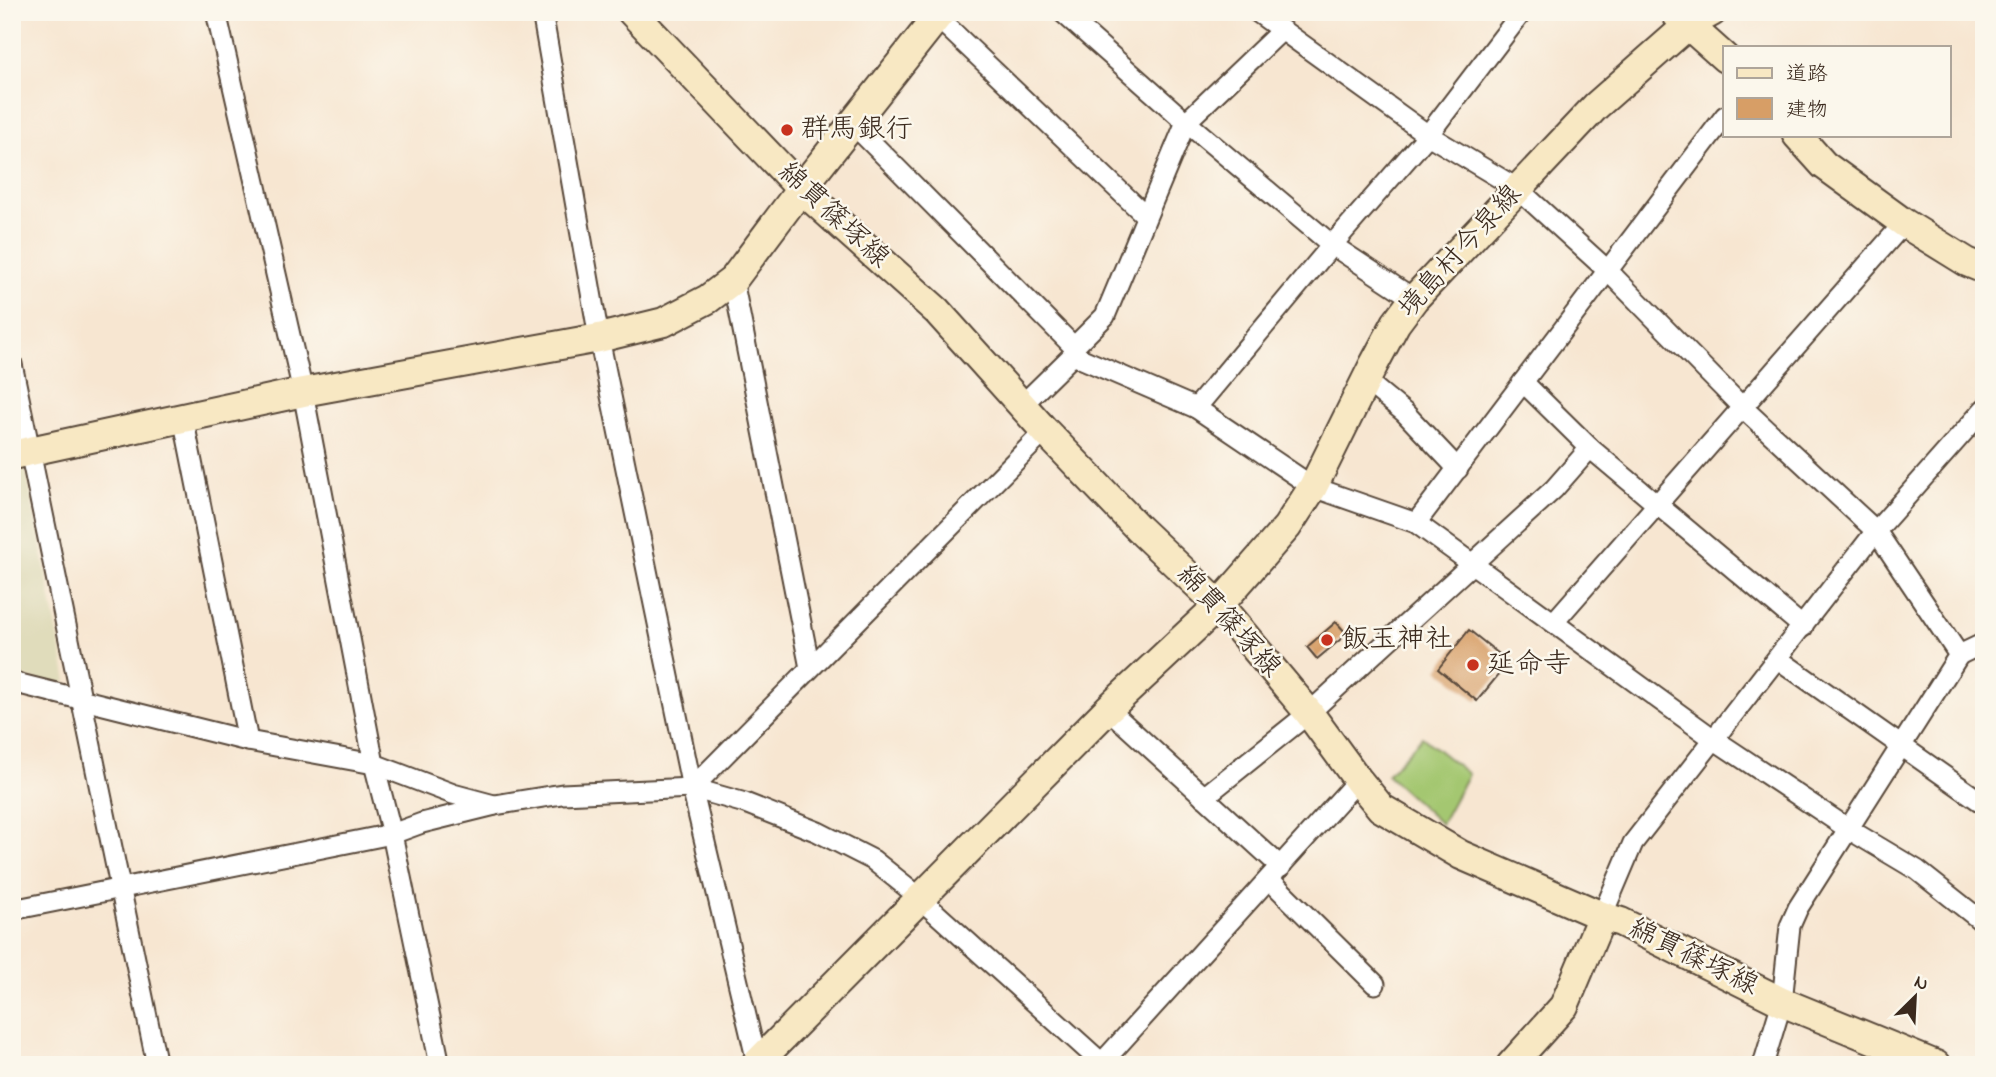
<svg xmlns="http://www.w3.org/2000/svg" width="1996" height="1077" font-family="'Indie Flower','Klee One',sans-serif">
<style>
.built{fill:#e0dcbb}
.green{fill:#a4c771;stroke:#707848;stroke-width:2}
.building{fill:#d79e66}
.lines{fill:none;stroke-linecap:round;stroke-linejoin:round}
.street-casing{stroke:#574639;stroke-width:23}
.secondary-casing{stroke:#574639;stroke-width:32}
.street{stroke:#fff;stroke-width:19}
.secondary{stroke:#f8e8c3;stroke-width:28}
.poi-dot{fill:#c8321e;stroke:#fbf7ec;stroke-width:2.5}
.labels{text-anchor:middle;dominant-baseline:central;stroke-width:5;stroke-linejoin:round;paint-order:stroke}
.poi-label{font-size:28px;fill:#3b2a1e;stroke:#fbf7ec;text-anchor:start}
.street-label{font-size:28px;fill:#3b2a1e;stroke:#fbf7ec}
</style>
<rect width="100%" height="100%" fill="#fbf7ec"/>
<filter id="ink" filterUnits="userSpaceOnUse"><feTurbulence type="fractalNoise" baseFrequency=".0143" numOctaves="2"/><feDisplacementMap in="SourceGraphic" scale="14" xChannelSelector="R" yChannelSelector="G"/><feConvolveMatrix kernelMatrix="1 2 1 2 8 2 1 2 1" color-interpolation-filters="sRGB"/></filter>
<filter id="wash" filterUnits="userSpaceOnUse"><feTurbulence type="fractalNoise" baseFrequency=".00686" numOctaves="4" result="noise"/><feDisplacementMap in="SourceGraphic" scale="28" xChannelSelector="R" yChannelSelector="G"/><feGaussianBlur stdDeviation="1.57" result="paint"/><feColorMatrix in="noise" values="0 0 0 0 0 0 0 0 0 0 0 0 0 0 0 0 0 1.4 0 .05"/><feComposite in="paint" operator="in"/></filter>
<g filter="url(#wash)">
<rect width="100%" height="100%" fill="#f7e6d1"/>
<path class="built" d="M 20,466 L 26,471 L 67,681 L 59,685 L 12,674 L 12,467 Z"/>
<path class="green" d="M 1422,737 L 1468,774 L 1441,824 L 1387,775 Z"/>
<g id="blocks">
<g class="building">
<path d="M 1336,622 L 1347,634 L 1317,659 L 1307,647 Z"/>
<path d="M 1469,630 L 1509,662 L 1477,701 L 1438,669 Z"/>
</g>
</g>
</g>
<g filter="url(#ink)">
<use href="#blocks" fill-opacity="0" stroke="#574639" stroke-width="2"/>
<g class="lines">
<g class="street-casing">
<g id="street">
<path d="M 216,12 L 303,392 L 374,764 L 392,834 L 440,1065"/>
<path d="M 542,12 L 599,338 L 692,788 L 757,1062 L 761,1065"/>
<path d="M 935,12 L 937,17 L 1146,216"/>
<path d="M 1062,12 L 1186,122 L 1332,245 L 1414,299"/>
<path d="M 1257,12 L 1428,135 L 1518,189 L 1607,270 L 1742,407 L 1876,531 L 1959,655 L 1798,908 L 1790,926 L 1782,1002 L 1763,1065"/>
<path d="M 856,127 L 1074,347"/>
<path d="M 733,280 L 810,668"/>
<path d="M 1073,355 L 1196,408 L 1313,487 L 1416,523 L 1715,740 L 1850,830 L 1917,870 L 1984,923"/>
<path d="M 12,364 L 157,1065"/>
<path d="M 1365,380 L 1405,413 L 1458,469"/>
<path d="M 1523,382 L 1590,448 L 1803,627"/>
<path d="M 1022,405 L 1073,355 L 1074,347 L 1105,316 L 1186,122 L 1281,31"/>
<path d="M 1196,408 L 1332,245 L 1428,135 L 1522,12"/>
<path d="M 183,417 L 248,741"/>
<path d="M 1416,523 L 1725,116"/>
<path d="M 1554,622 L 1904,223"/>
<path d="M 1959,655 L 1984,643"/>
<path d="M 1778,659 L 1984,804"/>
<path d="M 12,682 L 248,741 L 374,764 L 453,794 L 494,805"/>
<path d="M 1108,709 L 1281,867"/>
<path d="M 692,788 L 1045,431"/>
<path d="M 1204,797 L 1309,713 L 1554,489 L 1590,448"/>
<path d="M 1270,880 L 1375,984"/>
<path d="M 12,910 L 392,834 L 422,823 L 495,805 L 562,794 L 692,788 L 745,803 L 818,832 L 873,860 L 908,888 L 1104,1065"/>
<path d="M 1602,916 L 1633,843 L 1876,531 L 1984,409"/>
<path d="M 1100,1065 L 1358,780"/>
</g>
</g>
<g class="secondary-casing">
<g id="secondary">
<path d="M 632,12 L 801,189 L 937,311 L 1045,431 L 1138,528 L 1219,605 L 1309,713 L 1358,780 L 1381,808 L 1461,855 L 1602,916 L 1621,922 L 1782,1002 L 1936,1065"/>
<path d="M 1677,15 L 1725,58"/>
<path d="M 1797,135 L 1824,165 L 1904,223 L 1967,262 L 1984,269"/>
<path d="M 12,455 L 303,392 L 599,338 L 664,322 L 708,299 L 733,280 L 801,189 L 941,12"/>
<path d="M 755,1065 L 1108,709 L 1219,605 L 1287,527 L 1313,487 L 1374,364 L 1396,323 L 1414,299 L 1596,106 L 1688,25 L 1712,12"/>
<path d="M 1511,1065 L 1564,1006 L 1602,916"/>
</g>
</g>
<use href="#street" class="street"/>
<use href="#secondary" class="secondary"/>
</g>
</g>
<g class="poi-dot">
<circle cx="787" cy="130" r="7"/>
<circle cx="1327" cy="640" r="7"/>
<circle cx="1473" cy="665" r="7"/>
</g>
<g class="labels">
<g class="poi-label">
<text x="801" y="130">群馬銀行</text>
<text x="1341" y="640">飯玉神社</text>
<text x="1487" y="665">延命寺</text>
</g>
<g class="street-label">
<text transform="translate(833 216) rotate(43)">綿貫篠塚線</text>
<text transform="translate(1461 252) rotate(-48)">境島村今泉線</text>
<text transform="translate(1228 622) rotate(48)">綿貫篠塚線</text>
<text transform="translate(1693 958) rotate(26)">綿貫篠塚線</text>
</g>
</g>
<rect width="1996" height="1077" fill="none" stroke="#fbf7ec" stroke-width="42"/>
<rect x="1723" y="46" width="228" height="91" fill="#fbf7ec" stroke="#aea59a" stroke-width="2"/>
<rect x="1737" y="68" width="35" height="10" fill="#f8e8c3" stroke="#aea59a" stroke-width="2"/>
<text x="1786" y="80" font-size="21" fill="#3b2a1e">道路</text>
<rect x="1737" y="98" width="35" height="21" fill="#d79e66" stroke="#aea59a" stroke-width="2"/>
<text x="1786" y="116" font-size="21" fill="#3b2a1e">建物</text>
<g transform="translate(1915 997) rotate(24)" stroke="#fbf7ec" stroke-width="5" paint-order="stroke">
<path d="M0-5L12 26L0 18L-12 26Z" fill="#3b2a1e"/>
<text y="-10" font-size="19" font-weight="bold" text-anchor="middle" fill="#3b2a1e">N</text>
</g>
</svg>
